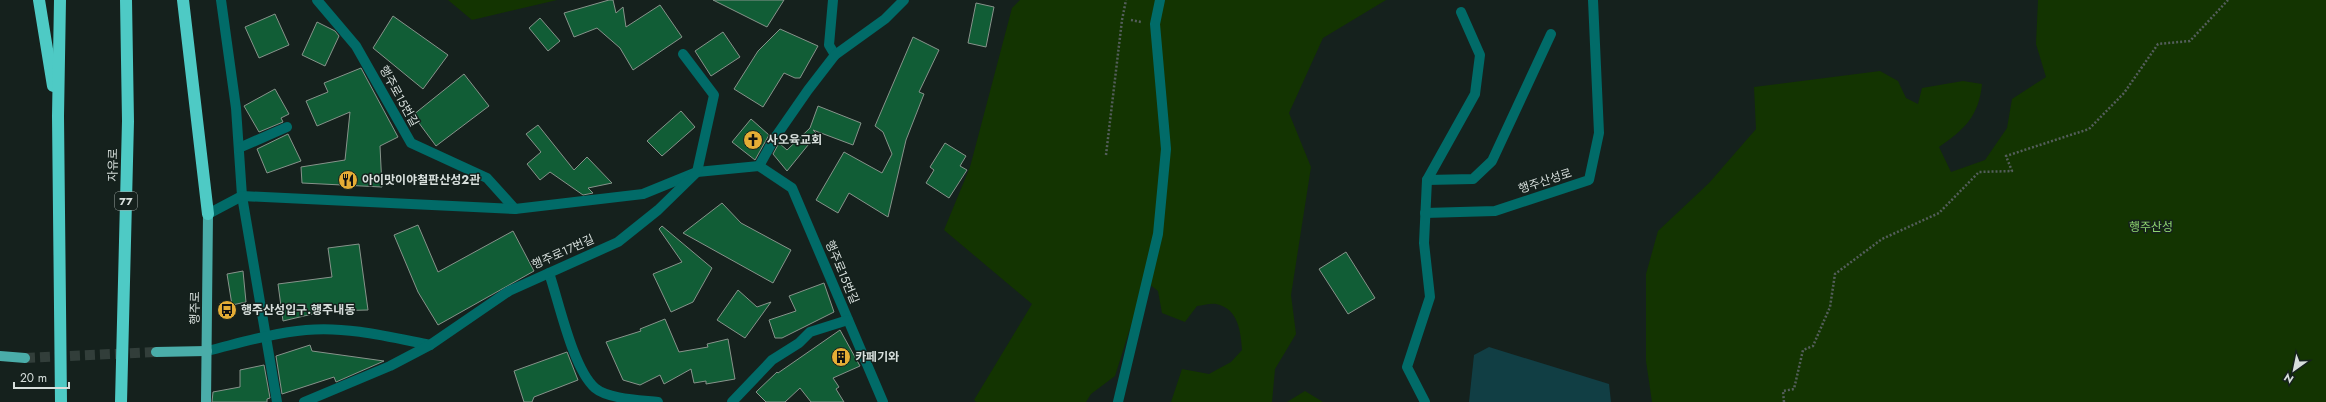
<svg xmlns="http://www.w3.org/2000/svg" width="2326" height="402" font-family="Jost,'Noto Sans KR',sans-serif">
<style>
.green{fill:#133401}
.water{fill:#113e44}
.building{fill:#115d36;stroke:#87938b}
.lines{fill:none;stroke-linecap:round;stroke-linejoin:round}
.major-tunnel{stroke:#323e3a;stroke-width:10;stroke-dasharray:10 5;stroke-linecap:butt}
.path{stroke:#545e5b;stroke-width:2.5;stroke-dasharray:2 2;stroke-linecap:butt}
.minor{stroke:#016b68;stroke-width:10}
.major{stroke:#4aada9;stroke-width:10}
.highway{stroke:#4ecac5;stroke-width:12}
.labels{text-anchor:middle;dominant-baseline:central;stroke-width:3;stroke-linejoin:round;paint-order:stroke}
.shield{fill:#15211d;stroke:#9da6a3;stroke-width:1}
.shield-label{font-size:11px;font-weight:bold;fill:#d7dfdc}
.street-label{font-size:12px;fill:#d7dfdc;stroke:#15211d}
.poi-label{font-size:12px;font-weight:bold;fill:#d7dfdc;stroke:#15211d;text-anchor:start}
.park-label{font-size:12px;fill:#8ed46f;stroke:#15211d}
</style>
<rect width="100%" height="100%" fill="#15211d"/>
<g class="green">
<path d="M 448,0 L 557,0 L 472,20 Z"/>
<path d="M 1020,0 L 1386,0 L 1323,38 L 1289,113 L 1311,167 L 1291,295 L 1296,334 L 1275,369 L 1272,402 L 1171,402 L 1182,369 L 1209,374 L 1231,362 L 1242,350 C 1241,332 1238,308 1216,304 C 1210,303 1202,306 1197,306 L 1185,322 L 1162,313 L 1158,291 L 1145,281 L 1115,376 L 1091,394 L 1086,402 L 976,402 L 974,400 L 1032,304 L 944,230 L 970,167 L 1012,8 Z"/>
<path d="M 2038,0 L 2326,0 L 2326,402 L 1652,402 L 1646,361 L 1646,274 L 1658,231 L 1709,183 L 1756,129 L 1754,87 L 1880,71 L 1898,81 L 1906,98 L 1918,104 L 1922,88 L 1963,81 L 1982,84 C 1979,116 1964,130 1939,147 L 1951,172 L 1985,160 L 2007,128 L 2012,99 L 2046,77 L 2036,44 Z"/>
<path d="M 1305,391 L 1323,402 L 1287,402 Z"/>
</g>
<path class="water" d="M 1489,347 L 1609,384 L 1611,402 L 1469,402 L 1474,355 Z"/>
<g class="building">
<path d="M 609,0 L 613,0 L 616,13 L 623,7 L 626,27 L 660,5 L 682,37 L 633,70 L 620,48 L 597,28 L 574,37 L 564,13 Z"/>
<path d="M 713,0 L 784,0 L 767,27 Z"/>
<path d="M 976,3 L 994,7 L 986,47 L 968,43 Z"/>
<path d="M 275,14 L 289,45 L 259,58 L 245,27 Z"/>
<path d="M 393,16 L 448,55 L 423,89 L 373,48 Z"/>
<path d="M 540,18 L 560,41 L 548,51 L 529,28 Z"/>
<path d="M 317,22 L 335,31 L 339,36 L 325,66 L 302,55 Z"/>
<path d="M 780,29 L 818,46 L 800,78 L 795,78 L 784,73 L 763,107 L 734,89 L 758,51 Z"/>
<path d="M 723,32 L 740,57 L 711,76 L 695,51 Z"/>
<path d="M 913,37 L 939,50 L 919,92 L 924,94 L 906,140 L 888,217 L 849,193 L 838,213 L 816,200 L 844,152 L 882,173 L 892,154 L 883,132 L 875,126 Z"/>
<path d="M 361,68 L 398,137 L 380,146 L 382,187 L 302,183 L 301,167 L 345,160 L 350,112 L 317,126 L 306,101 L 328,92 L 324,83 Z"/>
<path d="M 464,74 L 489,106 L 436,146 L 413,115 Z"/>
<path d="M 275,89 L 289,114 L 281,118 L 283,122 L 259,132 L 244,106 Z"/>
<path d="M 818,106 L 861,123 L 853,145 L 813,130 L 817,134 L 787,171 L 773,154 L 779,143 L 787,150 L 810,128 Z"/>
<path d="M 681,111 L 695,127 L 662,156 L 647,141 Z"/>
<path d="M 751,119 L 769,135 L 755,160 L 732,142 Z"/>
<path d="M 538,125 L 574,170 L 587,157 L 612,183 L 588,188 L 593,193 L 583,195 L 550,172 L 540,180 L 527,164 L 541,152 L 526,134 Z"/>
<path d="M 288,134 L 301,161 L 267,173 L 257,149 Z"/>
<path d="M 945,143 L 966,156 L 960,166 L 967,170 L 949,198 L 926,183 L 934,170 L 930,167 Z"/>
<path d="M 722,203 L 741,223 L 791,250 L 773,283 L 683,233 Z"/>
<path d="M 418,225 L 438,272 L 513,231 L 534,271 L 438,325 L 418,292 L 394,235 Z"/>
<path d="M 662,226 L 712,268 L 693,302 L 671,312 L 653,274 L 682,262 L 659,229 Z"/>
<path d="M 359,244 L 368,310 L 325,311 L 283,321 L 278,284 L 332,277 L 328,248 Z"/>
<path d="M 1346,252 L 1375,298 L 1348,314 L 1319,269 Z"/>
<path d="M 243,271 L 246,302 L 232,305 L 227,274 Z"/>
<path d="M 824,283 L 834,312 L 782,338 L 775,338 L 769,320 L 796,311 L 789,296 Z"/>
<path d="M 738,290 L 757,307 L 771,302 L 745,338 L 717,320 Z"/>
<path d="M 665,319 L 679,352 L 708,347 L 707,344 L 728,339 L 735,379 L 706,384 L 706,381 L 694,383 L 691,369 L 664,384 L 660,375 L 640,385 L 623,380 L 606,342 L 641,331 L 640,329 Z"/>
<path d="M 840,330 L 860,366 L 833,378 L 839,387 L 836,389 L 844,402 L 811,402 L 800,388 L 785,402 L 766,402 L 756,392 L 777,372 L 778,373 Z"/>
<path d="M 310,345 L 312,351 L 384,361 L 336,382 L 334,377 L 282,394 L 276,356 Z"/>
<path d="M 567,352 L 578,380 L 534,397 L 532,402 L 524,402 L 514,371 Z"/>
<path d="M 264,365 L 270,398 L 267,399 L 267,402 L 212,402 L 213,392 L 240,387 L 240,370 Z"/>
</g>
<g class="lines">
<path class="major-tunnel" d="M 25,358 L 156,352"/>
<g class="path">
<path d="M 1131,20 L 1141,22"/>
<path d="M 1106,155 L 1122,20 L 1126,0"/>
<path d="M 1784,402 L 1783,391 L 1794,389 L 1803,350 L 1813,346 L 1830,307 L 1835,274 L 1882,239 L 1939,213 L 1979,172 L 2012,171 L 2006,156 L 2089,129 L 2124,93 L 2158,44 L 2190,41 L 2228,0"/>
</g>
<g class="minor">
<path d="M 221,0 L 236,108 L 242,196 L 277,402"/>
<path d="M 317,0 L 356,46 L 411,143 L 487,178 L 515,209"/>
<path d="M 833,0 L 829,45 L 835,55"/>
<path d="M 239,148 L 287,127"/>
<path d="M 759,166 L 774,139 L 808,90 L 835,55 L 885,19 L 904,0"/>
<path d="M 1427,180 L 1473,179 L 1492,161 L 1551,34"/>
<path d="M 1425,213 L 1495,211 L 1589,180 L 1599,133 L 1593,0"/>
<path d="M 208,214 L 242,196 L 515,209 L 643,194 L 697,172 L 759,166 L 792,188 L 883,402"/>
<path d="M 549,273 C 559,302 573,369 595,388 C 608,399 641,400 658,402"/>
<path d="M 207,351 C 240,343 272,333 306,330 C 347,326 390,337 430,345"/>
<path d="M 304,402 L 390,366 L 430,345 L 509,291 L 618,242 L 658,210 L 697,172 L 714,95 L 683,54"/>
<path d="M 732,402 L 772,360 L 799,343 L 810,332 L 848,320"/>
<path d="M 1118,402 L 1158,234 L 1166,149 L 1155,24 L 1160,0"/>
<path d="M 1425,402 L 1407,367 L 1430,297 L 1424,243 L 1427,180 L 1475,94 L 1480,55 L 1461,12"/>
</g>
<g class="major">
<path d="M 156,352 L 207,351"/>
<path d="M 0,356 L 25,358"/>
<path d="M 206,402 L 208,214"/>
</g>
<g class="highway">
<path d="M 39,0 L 53,86"/>
<path d="M 60,0 L 58,116 L 61,402"/>
<path d="M 183,0 L 208,214"/>
<path d="M 121,402 L 128,121 L 126,0"/>
</g>
</g>
<defs>
<g id="church-disc" transform="scale(1)"><circle r="9.5" fill="#e5ad35" stroke="#15211d"/><path d="M-1.2-6h2.4v3.5h3.3v2.4h-3.3V6h-2.4V-.1h-3.3v-2.4h3.3Z" fill="#111"/></g>
<g id="restaurant-disc" transform="scale(1)"><circle r="9.5" fill="#e5ad35" stroke="#15211d"/><path d="M-5-6h1v4h1v-4h1v4h1v-4h1v5L-1.5 .5V6h-2V.5L-5-1ZM5-6V6H3V1.5H1.5Q1.5-4 5-6Z" fill="#111"/></g>
<g id="bus-disc" transform="scale(1)"><circle r="9.5" fill="#e5ad35" stroke="#15211d"/><path d="M-5-6H5V4H4V6H2V4H-2V6H-4V4H-5ZM-3.5-4V0h7V-4ZM-3.5 1.2v1.5H-2V1.2ZM2 1.2v1.5H3.5V1.2Z" fill="#111"/></g>
<g id="building-disc" transform="scale(1)"><circle r="9.5" fill="#e5ad35" stroke="#15211d"/><path d="M-4-6H4V6H1V3H-1V6H-4ZM-2.5-4.3h1.7v1.8h-1.7ZM.8-4.3h1.7v1.8H.8ZM-2.5-1h1.7V.8h-1.7ZM.8-1h1.7V.8H.8Z" fill="#111"/></g>
</defs>
<g fill-rule="evenodd">
<use href="#church-disc" x="753" y="140"/>
<use href="#restaurant-disc" x="348" y="180"/>
<use href="#bus-disc" x="227" y="310"/>
<use href="#building-disc" x="841" y="357"/>
</g>
<g class="labels">
<rect class="shield" x="115" y="192" width="22" height="18" rx="3"/>
<g class="shield-label">
<text x="126" y="201">77</text>
</g>
<g class="street-label">
<text transform="translate(399 96) rotate(61)">행주로15번길</text>
<text transform="translate(113 165) rotate(-89)">자유로</text>
<text transform="translate(1545 181) rotate(-18)">행주산성로</text>
<text transform="translate(563 252) rotate(-24)">행주로17번길</text>
<text transform="translate(842 272) rotate(67)">행주로15번길</text>
<text transform="translate(195 308) rotate(-89)">행주로</text>
</g>
<g class="poi-label">
<text x="767" y="140">사오육교회</text>
<text x="362" y="180">아이맛이야철판산성2관</text>
<text x="241" y="310">행주산성입구.행주내동</text>
<text x="855" y="357">카페기와</text>
</g>
<g class="park-label">
<text x="2151" y="227">행주산성</text>
</g>
</g>
<g transform="translate(2294 370) rotate(213)" stroke="#15211d" stroke-width="3" paint-order="stroke">
<path d="M0-3L7 15L0 10L-7 15Z" fill="#d7dfdc"/>
<text y="-6" font-size="11" font-weight="bold" text-anchor="middle" fill="#d7dfdc">N</text>
</g>
<path d="M14 382v6h55v-6" fill="none" stroke="#d7dfdc" stroke-width="2"/>
<text x="20" y="382" font-size="12" fill="#d7dfdc" stroke="#15211d" stroke-width="3" paint-order="stroke">20 m</text>
</svg>
